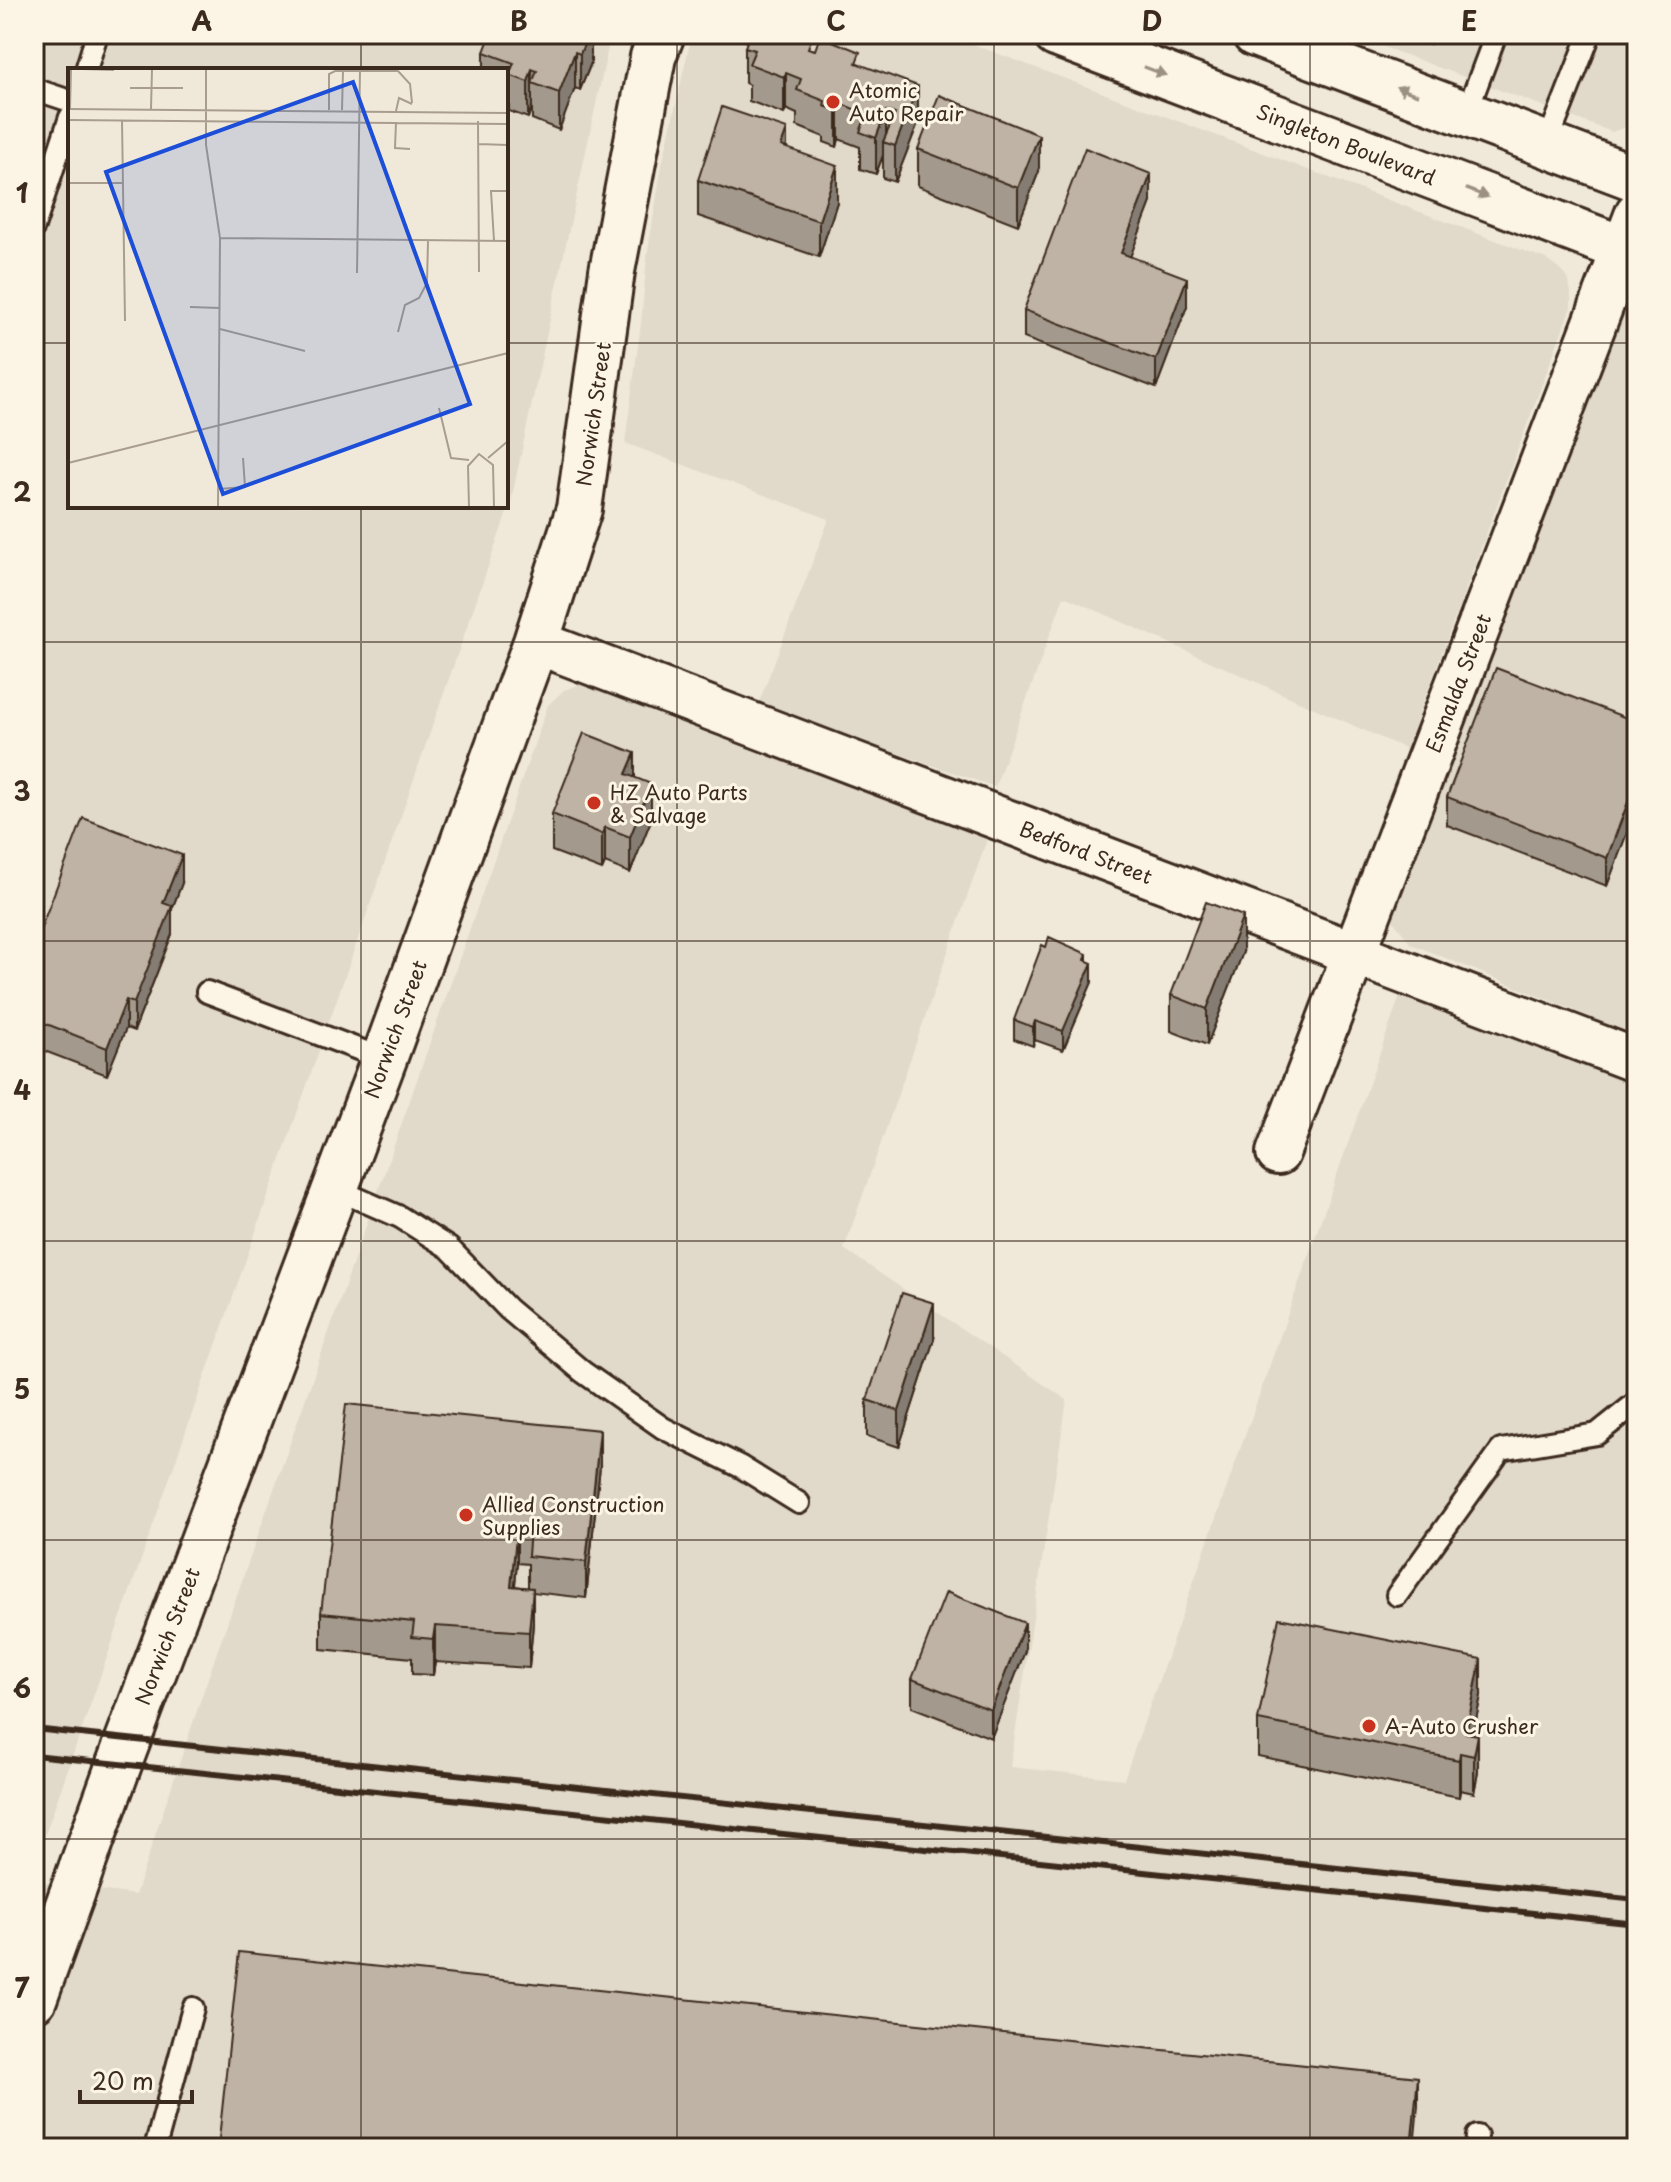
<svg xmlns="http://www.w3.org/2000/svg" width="1671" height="2182" font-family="'Playpen Sans',sans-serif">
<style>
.built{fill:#e1d9c9;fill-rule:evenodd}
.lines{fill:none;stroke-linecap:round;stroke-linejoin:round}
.lane-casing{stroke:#3b2a1e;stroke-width:26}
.street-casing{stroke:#3b2a1e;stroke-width:48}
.secondary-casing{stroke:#3b2a1e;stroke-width:50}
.lane{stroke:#fcf5e5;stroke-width:20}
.street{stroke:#fcf5e5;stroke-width:42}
.secondary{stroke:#fcf5e5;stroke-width:44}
.rail{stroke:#3b2a1e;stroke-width:6}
.wall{fill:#a39a8d;stroke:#3b2a1e;stroke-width:2;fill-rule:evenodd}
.shaded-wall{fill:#857d73;stroke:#3b2a1e;stroke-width:2}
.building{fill:#beb3a4;stroke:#3b2a1e;stroke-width:2}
.oneway{fill:#9c9082}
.grid{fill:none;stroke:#3b2a1e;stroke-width:2;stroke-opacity:0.55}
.poi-dot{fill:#c8321e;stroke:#fcf5e5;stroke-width:3}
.labels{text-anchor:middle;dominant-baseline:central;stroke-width:6;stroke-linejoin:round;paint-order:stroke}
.poi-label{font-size:20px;fill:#3b2a1e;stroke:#fcf5e5;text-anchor:start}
.street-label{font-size:20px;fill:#3b2a1e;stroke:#fcf5e5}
.inset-road{fill:none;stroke:#a89d8e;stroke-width:2}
.view{fill:#1d4ed8;fill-opacity:0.15;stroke:#1d4ed8;stroke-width:4}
.inset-edge{fill:none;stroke:#3b2a1e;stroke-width:4}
.neatline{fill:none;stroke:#3b2a1e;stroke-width:3}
.grid-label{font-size:26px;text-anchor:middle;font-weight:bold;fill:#3b2a1e}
</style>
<rect width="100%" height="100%" fill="#f0e9d9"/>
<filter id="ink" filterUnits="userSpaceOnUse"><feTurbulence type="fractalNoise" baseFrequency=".0125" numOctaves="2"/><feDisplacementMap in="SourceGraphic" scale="16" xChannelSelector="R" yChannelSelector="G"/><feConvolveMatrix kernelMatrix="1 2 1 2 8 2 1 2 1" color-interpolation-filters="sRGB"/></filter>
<g filter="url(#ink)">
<g class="built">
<path d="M 34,34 L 611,34 L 511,501 L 34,1866 ZM 70,70 L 506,70 L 506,506 L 70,506 Z"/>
<path d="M 692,34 L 946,34 L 1546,259 L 1558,268 L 1568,279 L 1571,293 L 1571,307 L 1406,749 L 1064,596 L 995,787 L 758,705 L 829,519 L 625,443 L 641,323 L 647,256 L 662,165 Z"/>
<path d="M 1349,34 L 1637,34 L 1637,119 L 1631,125 L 1612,132 Z"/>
<path d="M 1629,302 L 1637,302 L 1637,1036 L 1411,944 L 1394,922 L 1394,912 L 1614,319 Z"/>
<path d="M 584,683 L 622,694 L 988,837 L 844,1249 L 1067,1400 L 1010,1767 L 1124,1779 L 1400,996 L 1637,1086 L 1637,2148 L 34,2148 L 34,1881 L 135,1895 L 208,1678 L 548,705 L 564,690 Z"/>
</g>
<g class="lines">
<g class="lane-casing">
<g id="lane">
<path d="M 86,70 L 97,34"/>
<path d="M 34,89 L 70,101"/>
<path d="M 1466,114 L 1496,34"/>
<path d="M 1547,144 L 1590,34"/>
<path d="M 34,227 L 70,117"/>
<path d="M 207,992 L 384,1059"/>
<path d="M 336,1189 L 400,1217 L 449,1248 L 508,1309 L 583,1372 L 663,1428 L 741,1467 L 799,1503"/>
<path d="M 1397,1595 L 1501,1450 L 1597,1434 L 1637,1402"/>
<path d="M 155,2148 L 193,2008"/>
<path d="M 1476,2148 L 1477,2136"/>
</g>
</g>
<g class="street-casing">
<g id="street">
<path d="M 536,642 L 1637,1061"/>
<path d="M 1278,1153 L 1637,213"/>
</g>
</g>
<g class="secondary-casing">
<g id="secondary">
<path d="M 1056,34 L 1637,254"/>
<path d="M 1255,34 L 1637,179"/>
<path d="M 34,1999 L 119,1764 L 384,1059 L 536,642 L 579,509 L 612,271 L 653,57 L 662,34"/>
</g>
</g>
<use href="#lane" class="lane"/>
<use href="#street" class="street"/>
<use href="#secondary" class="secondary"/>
<g class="rail">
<path d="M 34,1729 L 1637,1900"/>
<path d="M 34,1755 L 1637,1924"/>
</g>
</g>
<g class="wall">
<path d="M 591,34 L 591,63 L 580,90 L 575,88 L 559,130 L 532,119 L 532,106 L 528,118 L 509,111 L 509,98 L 506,96 L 506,70 L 484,70 L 484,52 Z"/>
<path d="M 1403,34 L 1434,34 L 1430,44 Z"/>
<path d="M 745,47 L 811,49 L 860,64 L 918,123 L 895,182 L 883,178 L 883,155 L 876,174 L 860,169 L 860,147 L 839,139 L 837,147 L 824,142 L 824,137 L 797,126 L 797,114 L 786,109 L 784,114 L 749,101 L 749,85 L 745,83 Z"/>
<path d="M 787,148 L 837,202 L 819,257 L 698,216 L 698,180 Z"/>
<path d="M 918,149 L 1039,171 L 1018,225 L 918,186 Z"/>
<path d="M 1151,202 L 1130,256 L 1187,306 L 1156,388 L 1024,338 L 1024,310 Z"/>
<path d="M 1637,722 L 1637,806 L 1607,886 L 1447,825 L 1447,797 Z"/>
<path d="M 635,777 L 651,820 L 630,873 L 605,863 L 602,870 L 552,851 L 552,814 Z"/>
<path d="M 182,883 L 172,909 L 172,934 L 134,1031 L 126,1028 L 107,1075 L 34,1047 L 34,946 Z"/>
<path d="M 1243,952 L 1207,1045 L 1171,1031 L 1171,995 Z"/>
<path d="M 1087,961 L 1092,982 L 1063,1050 L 1035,1040 L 1033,1046 L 1014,1039 L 1014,1020 Z"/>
<path d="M 934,1339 L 899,1447 L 867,1436 L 867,1400 Z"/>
<path d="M 600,1466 L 586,1598 L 533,1592 L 533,1624 L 529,1668 L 435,1662 L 433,1675 L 412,1674 L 412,1658 L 321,1649 L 321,1613 ZM 517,1563 L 528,1564 L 528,1588 L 515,1586 Z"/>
<path d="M 1025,1651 L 991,1738 L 912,1707 L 912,1679 Z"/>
<path d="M 1481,1695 L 1473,1734 L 1478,1772 L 1474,1793 L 1460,1790 L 1459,1797 L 1258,1756 L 1258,1720 Z"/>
</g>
<g class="shaded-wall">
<path d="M 588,34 L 591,34 L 591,63 L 580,90 L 580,54 Z"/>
<path d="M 575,52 L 575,88 L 559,130 L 559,93 Z"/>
<path d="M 532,69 L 532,106 L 528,118 L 528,82 Z"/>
<path d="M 786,73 L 786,109 L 784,114 L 784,77 Z"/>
<path d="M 918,86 L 918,123 L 895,182 L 895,146 Z"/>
<path d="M 839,103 L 839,139 L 837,147 L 837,110 Z"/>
<path d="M 886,111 L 886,143 L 883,142 L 883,155 L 876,174 L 876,138 Z"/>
<path d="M 787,129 L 787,165 L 781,146 Z"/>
<path d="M 1039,135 L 1039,171 L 1018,225 L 1018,188 Z"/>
<path d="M 837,166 L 837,202 L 819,257 L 819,221 Z"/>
<path d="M 1151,174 L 1151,202 L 1121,281 L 1121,253 Z"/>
<path d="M 1187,278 L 1187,306 L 1156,388 L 1156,360 Z"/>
<path d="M 635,753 L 635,789 L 626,774 Z"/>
<path d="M 1637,778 L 1637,806 L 1607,886 L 1607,858 Z"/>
<path d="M 651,784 L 651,820 L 630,873 L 630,837 Z"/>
<path d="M 605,827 L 605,863 L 602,870 L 602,834 Z"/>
<path d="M 182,855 L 182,883 L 172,909 L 172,934 L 134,1031 L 134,1003 L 163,903 Z"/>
<path d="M 1243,916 L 1243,952 L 1207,1045 L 1207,1009 Z"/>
<path d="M 1087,954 L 1087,973 L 1092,963 L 1092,982 L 1063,1050 L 1063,1031 Z"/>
<path d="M 126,1000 L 126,1028 L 107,1075 L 107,1048 Z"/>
<path d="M 1035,1021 L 1035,1040 L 1033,1046 L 1033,1027 Z"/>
<path d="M 934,1303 L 934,1339 L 899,1447 L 899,1411 Z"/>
<path d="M 600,1430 L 600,1466 L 586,1598 L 586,1562 Z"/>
<path d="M 517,1527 L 517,1563 L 511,1622 L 511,1586 Z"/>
<path d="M 533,1588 L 533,1624 L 529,1668 L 529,1632 Z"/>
<path d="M 1025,1623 L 1025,1651 L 991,1738 L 991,1710 Z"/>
<path d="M 435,1626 L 435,1662 L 433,1675 L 433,1639 Z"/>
<path d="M 1481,1659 L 1481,1695 L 1469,1755 L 1466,1733 Z"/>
<path d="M 1478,1735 L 1478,1772 L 1474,1793 L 1474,1756 Z"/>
<path d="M 1460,1753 L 1460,1790 L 1459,1797 L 1459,1760 Z"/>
<path d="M 1418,2077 L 1418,2105 L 1414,2148 L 1411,2148 Z"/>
</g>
<g class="building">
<path d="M 491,34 L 588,34 L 580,54 L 575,52 L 559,93 L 532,83 L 537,71 L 532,69 L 528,82 L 509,75 L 514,63 L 484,52 Z"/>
<path d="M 750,34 L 795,34 L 811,40 L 808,48 L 815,50 L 820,36 L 860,52 L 856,63 L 918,86 L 895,146 L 883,142 L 895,114 L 886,111 L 876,138 L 860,132 L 867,114 L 839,103 L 837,110 L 824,106 L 825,101 L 797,90 L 801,79 L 786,73 L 784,77 L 749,64 L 755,50 L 745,47 Z"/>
<path d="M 939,95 L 1039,135 L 1018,188 L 918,149 Z"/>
<path d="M 722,107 L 787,129 L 781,146 L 837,166 L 819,221 L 698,180 Z"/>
<path d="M 1085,148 L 1151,174 L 1121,253 L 1187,278 L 1156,360 L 1024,310 Z"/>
<path d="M 1496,668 L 1637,722 L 1637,778 L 1607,858 L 1447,797 Z"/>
<path d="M 584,733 L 635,753 L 626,774 L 651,784 L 630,837 L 605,827 L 602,834 L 552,814 Z"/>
<path d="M 83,818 L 182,855 L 163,903 L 172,906 L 134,1003 L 126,1000 L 107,1048 L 34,1019 L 34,946 Z"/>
<path d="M 1206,902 L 1243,916 L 1207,1009 L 1171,995 Z"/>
<path d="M 1049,937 L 1087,954 L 1085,960 L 1092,963 L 1063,1031 L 1035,1021 L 1033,1027 L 1014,1020 L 1042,945 L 1046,947 Z"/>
<path d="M 902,1293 L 934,1303 L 899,1411 L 867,1400 Z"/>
<path d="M 346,1404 L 600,1430 L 586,1562 L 528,1556 L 530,1528 L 517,1527 L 511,1586 L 533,1588 L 529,1632 L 435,1626 L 433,1639 L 412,1637 L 414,1622 L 321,1613 Z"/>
<path d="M 946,1592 L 1025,1623 L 991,1710 L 912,1679 Z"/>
<path d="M 1279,1618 L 1481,1659 L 1466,1733 L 1478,1735 L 1474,1756 L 1460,1753 L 1459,1760 L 1258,1720 Z"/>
<path d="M 239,1952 L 1418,2077 L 1411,2148 L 218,2148 Z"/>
</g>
<defs><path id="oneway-solid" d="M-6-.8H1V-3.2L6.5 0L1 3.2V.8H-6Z" transform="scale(2)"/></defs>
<g class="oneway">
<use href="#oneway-solid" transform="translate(1155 71) rotate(21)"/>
<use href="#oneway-solid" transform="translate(1407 91) rotate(-159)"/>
<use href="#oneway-solid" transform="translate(1477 193) rotate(21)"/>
</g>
</g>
<path class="grid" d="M 361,34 L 361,70M 677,34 L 677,2148M 994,34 L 994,2148M 1310,34 L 1310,2148M 34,343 L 70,343M 506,343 L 1637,343M 361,506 L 361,2148M 34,642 L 1637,642M 34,941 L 1637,941M 34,1241 L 1637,1241M 34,1540 L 1637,1540M 34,1839 L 1637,1839"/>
<g class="poi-dot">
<circle cx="833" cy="102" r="8"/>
<circle cx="594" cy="803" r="8"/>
<circle cx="466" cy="1515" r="8"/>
<circle cx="1369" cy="1726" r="8"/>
</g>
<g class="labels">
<g class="poi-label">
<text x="849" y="90">Atomic<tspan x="849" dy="23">Auto Repair</tspan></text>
<text x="610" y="792">HZ Auto Parts<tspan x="610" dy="23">&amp; Salvage</tspan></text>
<text x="482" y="1504">Allied Construction<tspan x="482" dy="23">Supplies</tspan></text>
<text x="1385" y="1726">A-Auto Crusher</text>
</g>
<g class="street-label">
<text transform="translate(1346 144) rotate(21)">Singleton Boulevard</text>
<text transform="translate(593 414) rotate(-82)">Norwich Street</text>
<text transform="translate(1458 683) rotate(-69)">Esmalda Street</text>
<text transform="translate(1086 852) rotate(21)">Bedford Street</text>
<text transform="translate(395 1029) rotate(-70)">Norwich Street</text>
<text transform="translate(167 1636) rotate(-69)">Norwich Street</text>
</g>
</g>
<g transform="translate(68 68)">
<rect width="440" height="440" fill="#f0e9d9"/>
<path class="inset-road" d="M 14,1 L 46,2M 138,1 L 138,77 L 152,170 L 150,439M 62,20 L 115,20M 0,41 L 440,45M 2,41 L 3,1M 83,41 L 84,1M 261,42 L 261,6 L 267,3 L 330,3 L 342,16 L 344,35M 274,42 L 275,2M 328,43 L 331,30 L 344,36M 0,52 L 440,56M 54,52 L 57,253M 410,53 L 411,204M 328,54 L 327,80 L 342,81M 410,76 L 440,77M 0,115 L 55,115M 152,170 L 440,173M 426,173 L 423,123 L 440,123M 289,205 L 292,1M 122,239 L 152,240M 152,261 L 237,283M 330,264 L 337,237 L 351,230 L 359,215 L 360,173M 371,340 L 383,390 L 401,392M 420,390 L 440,373M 0,395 L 440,285M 151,421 L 177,419 L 175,390M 401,439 L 400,398 L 411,386 L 425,397 L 426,439"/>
<path class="view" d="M 285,14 L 402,336 L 155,426 L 38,104 Z"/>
<rect width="440" height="440" class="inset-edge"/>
</g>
<rect width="1671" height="2182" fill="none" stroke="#fcf5e5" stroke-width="88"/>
<path d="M80 2090v12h112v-12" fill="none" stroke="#3b2a1e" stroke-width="4"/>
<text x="92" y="2090" font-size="24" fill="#3b2a1e" stroke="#fcf5e5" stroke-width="6" paint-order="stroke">20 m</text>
<rect x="44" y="44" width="1583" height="2094" class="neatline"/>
<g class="grid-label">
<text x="202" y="31">A</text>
<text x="519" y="31">B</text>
<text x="836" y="31">C</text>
<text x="1152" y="31">D</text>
<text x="1469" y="31">E</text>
<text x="22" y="203">1</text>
<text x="22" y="502">2</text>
<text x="22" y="801">3</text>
<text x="22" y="1100">4</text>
<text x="22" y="1399">5</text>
<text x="22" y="1698">6</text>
<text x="22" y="1998">7</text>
</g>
</svg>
